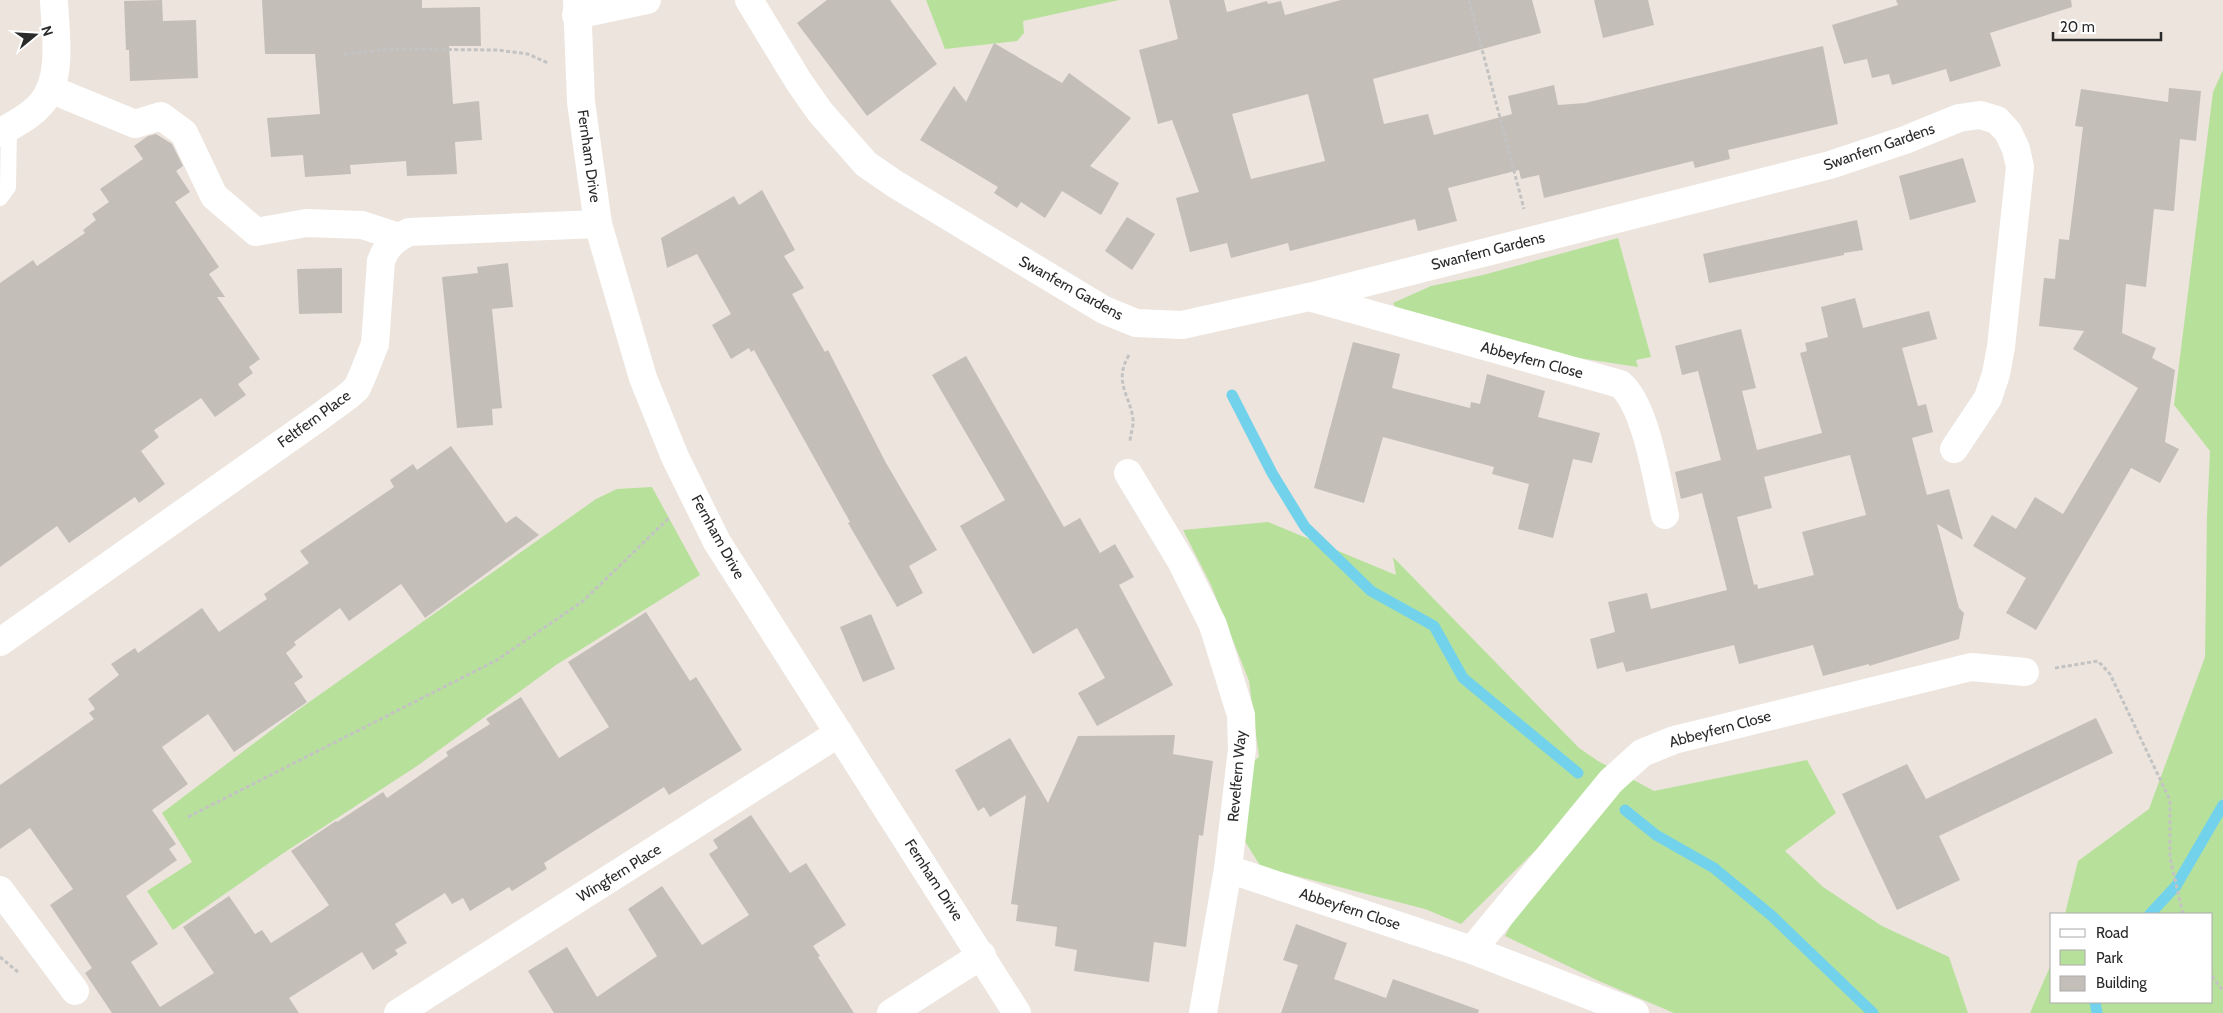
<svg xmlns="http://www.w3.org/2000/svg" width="2223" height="1013" font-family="Cabin,sans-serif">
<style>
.green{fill:#b7e19b}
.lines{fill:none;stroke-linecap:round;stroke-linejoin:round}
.stream{stroke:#73d2eb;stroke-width:11}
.building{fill:#c4beb9;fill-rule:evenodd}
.path{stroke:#c3c3c3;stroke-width:3;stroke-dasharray:4 2.5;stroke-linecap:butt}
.lane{stroke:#fff;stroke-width:16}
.street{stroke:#fff;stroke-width:28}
.secondary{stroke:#fff;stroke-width:28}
.labels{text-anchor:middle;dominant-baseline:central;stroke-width:4.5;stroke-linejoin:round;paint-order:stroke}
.street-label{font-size:15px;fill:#2a2a2a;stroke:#fff}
</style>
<rect width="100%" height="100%" fill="#ece4dd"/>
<g class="green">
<path d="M 926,0 L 1119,0 L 1023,21 L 1024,33 L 1017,41 L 945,49 Z"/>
<path d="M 2223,70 L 2223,1013 L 2030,1013 L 2052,962 L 2052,1002 L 2212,1002 L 2212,914 L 2065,914 L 2078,861 L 2149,809 L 2205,657 L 2207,517 L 2210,451 L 2174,405 L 2213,92 Z"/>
<path d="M 1618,238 L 1651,357 L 1636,360 L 1638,367 L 1539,352 L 1399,314 L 1393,303 L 1431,286 L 1483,275 Z"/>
<path d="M 652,487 L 700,575 L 556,665 L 417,766 L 282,854 L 173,930 L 147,891 L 192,862 L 162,813 L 298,710 L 596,499 L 617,489 Z"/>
<path d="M 1268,522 L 1396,575 L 1393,557 L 1579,748 L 1598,761 L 1654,791 L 1807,760 L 1836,813 L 1785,851 L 1823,887 L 1882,926 L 1949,957 L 1968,1013 L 1674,1013 L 1599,981 L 1505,936 L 1524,900 L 1551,835 L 1461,924 L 1425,909 L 1261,867 L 1241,835 L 1251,763 L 1259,757 L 1249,681 L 1211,585 L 1183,530 Z"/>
</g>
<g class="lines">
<g class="stream">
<path d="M 1232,395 L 1272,473 L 1305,527 L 1371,591 L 1434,626 L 1463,678 L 1578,773"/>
<path d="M 1625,810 L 1656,835 L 1714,868 L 1772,916 L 1873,1013"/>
<path d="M 2150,914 L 2176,886 L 2223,805"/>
<path d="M 2095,1002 L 2097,1013"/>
</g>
</g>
<g class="building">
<path d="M 162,0 L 163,21 L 196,20 L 198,78 L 130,81 L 129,50 L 126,50 L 124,1 Z"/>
<path d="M 262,0 L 422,0 L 422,8 L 480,7 L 481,46 L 449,46 L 453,104 L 479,101 L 482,140 L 455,142 L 457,174 L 407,176 L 406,161 L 350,165 L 351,174 L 305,177 L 303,155 L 271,157 L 267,118 L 320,114 L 315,54 L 265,54 Z"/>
<path d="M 827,0 L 890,0 L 937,64 L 867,116 L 797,23 Z"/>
<path d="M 1169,0 L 1224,0 L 1227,12 L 1267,1 L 1268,4 L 1281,1 L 1285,15 L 1341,0 L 1532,0 L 1541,33 L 1373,79 L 1384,124 L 1428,114 L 1434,135 L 1512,114 L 1508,96 L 1554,85 L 1558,105 L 1585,103 L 1823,46 L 1838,124 L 1728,150 L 1730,159 L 1695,168 L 1693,161 L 1544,198 L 1539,175 L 1521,179 L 1519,170 L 1448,188 L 1457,221 L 1418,231 L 1415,219 L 1290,251 L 1288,243 L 1231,258 L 1227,243 L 1190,252 L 1176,198 L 1199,192 L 1172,120 L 1158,124 L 1139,50 L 1178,39 ZM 1308,94 L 1325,161 L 1251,179 L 1232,114 Z"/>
<path d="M 1594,0 L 1648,0 L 1654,25 L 1603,38 Z"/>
<path d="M 1896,0 L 2071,0 L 2072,7 L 1990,33 L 2001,66 L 1950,82 L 1946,69 L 1892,85 L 1889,74 L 1872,78 L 1867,59 L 1844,64 L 1832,25 L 1898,5 Z"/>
<path d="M 994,43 L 1062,83 L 1069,73 L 1131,118 L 1090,166 L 1119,183 L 1101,215 L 1062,191 L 1045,218 L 1021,202 L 1017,208 L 994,193 L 998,187 L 920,140 L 954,86 L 966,102 Z"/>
<path d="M 2169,88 L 2201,91 L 2196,141 L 2180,139 L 2174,211 L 2154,209 L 2146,287 L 2126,284 L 2122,333 L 2156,348 L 2152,358 L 2175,370 L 2165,442 L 2179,449 L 2160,483 L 2131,468 L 2036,630 L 2006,613 L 2026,578 L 1973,546 L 1992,515 L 2016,529 L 2035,497 L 2063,514 L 2138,388 L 2073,349 L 2084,331 L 2039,326 L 2044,278 L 2055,279 L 2059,239 L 2069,240 L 2083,127 L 2075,126 L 2081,89 L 2168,102 Z"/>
<path d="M 156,134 L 172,144 L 183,166 L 176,171 L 190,192 L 175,202 L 219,267 L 209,274 L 225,297 L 217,297 L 260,359 L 249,367 L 253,373 L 238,384 L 246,395 L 215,417 L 201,398 L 154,430 L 159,437 L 141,451 L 165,484 L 139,503 L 135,497 L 69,543 L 57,526 L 0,567 L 0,283 L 33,260 L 37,266 L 85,233 L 83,230 L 96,220 L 92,214 L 109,202 L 100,189 L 143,159 L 134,146 L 148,136 Z"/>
<path d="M 1963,158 L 1976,202 L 1910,220 L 1899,176 Z"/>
<path d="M 762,190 L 795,250 L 784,256 L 804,288 L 792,294 L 825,352 L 828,350 L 886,463 L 937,550 L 909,566 L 923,593 L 897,607 L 848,523 L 850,522 L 754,350 L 751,352 L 749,348 L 731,359 L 712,325 L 731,314 L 697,254 L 667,268 L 661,238 L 734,196 L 739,205 Z"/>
<path d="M 1127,217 L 1155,234 L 1132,270 L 1105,251 Z"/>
<path d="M 1857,220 L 1863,250 L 1844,253 L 1844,255 L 1709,283 L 1703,254 Z"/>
<path d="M 508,263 L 513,307 L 492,309 L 502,408 L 492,409 L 493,425 L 457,428 L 442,277 L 478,273 L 477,267 Z"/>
<path d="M 342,268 L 342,313 L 299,314 L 297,269 Z"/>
<path d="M 1855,298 L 1863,328 L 1929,311 L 1937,339 L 1902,348 L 1918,406 L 1926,404 L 1933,432 L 1912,438 L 1927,495 L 1949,489 L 1963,540 L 1937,524 L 1959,608 L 1964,613 L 1959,639 L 1869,666 L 1869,664 L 1823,676 L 1813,645 L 1739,664 L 1734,645 L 1626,672 L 1623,662 L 1597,669 L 1590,639 L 1615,632 L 1608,602 L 1647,593 L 1651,609 L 1727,590 L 1702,493 L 1681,499 L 1675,472 L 1721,460 L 1698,371 L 1682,375 L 1675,346 L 1741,329 L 1756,388 L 1742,391 L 1757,450 L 1822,433 L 1800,353 L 1807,351 L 1805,343 L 1828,337 L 1821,307 ZM 1850,455 L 1866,515 L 1802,532 L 1814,575 L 1758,589 L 1757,584 L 1754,585 L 1737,517 L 1772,508 L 1764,477 Z"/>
<path d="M 1353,342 L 1400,354 L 1392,388 L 1470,408 L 1471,402 L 1480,404 L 1487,374 L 1545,391 L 1538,417 L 1600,433 L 1592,463 L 1573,459 L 1553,538 L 1518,529 L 1529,484 L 1492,474 L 1494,467 L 1383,437 L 1364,503 L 1314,488 Z"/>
<path d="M 966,356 L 1064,527 L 1080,518 L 1100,553 L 1115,544 L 1134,577 L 1119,585 L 1173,685 L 1097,726 L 1078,693 L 1105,678 L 1077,628 L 1033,654 L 960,526 L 1005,500 L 932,375 Z"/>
<path d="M 451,446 L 506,523 L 516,516 L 539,535 L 425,618 L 401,584 L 349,621 L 340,608 L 294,642 L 296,645 L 286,653 L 303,677 L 294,683 L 307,702 L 234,752 L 208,714 L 162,747 L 188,784 L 152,810 L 176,844 L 169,849 L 177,860 L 126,896 L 158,944 L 131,962 L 160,1007 L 214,973 L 183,927 L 229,896 L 255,934 L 262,930 L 271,943 L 321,911 L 329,905 L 291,851 L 336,821 L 337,822 L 383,792 L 387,798 L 448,756 L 446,752 L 490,724 L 486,719 L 521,697 L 559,758 L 609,727 L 568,662 L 646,612 L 690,681 L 696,677 L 742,750 L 669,795 L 664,787 L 544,863 L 547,869 L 512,891 L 509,887 L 470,911 L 463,898 L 452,904 L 445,893 L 395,924 L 407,943 L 395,950 L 398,954 L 373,970 L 362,952 L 289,998 L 299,1013 L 112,1013 L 85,973 L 92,968 L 50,905 L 73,889 L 30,828 L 0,849 L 0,785 L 94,719 L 89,713 L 95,709 L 88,699 L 119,675 L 111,664 L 135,648 L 138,653 L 202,608 L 219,632 L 267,599 L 264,594 L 309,563 L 300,551 L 394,487 L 390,480 L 413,464 L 417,470 Z"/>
<path d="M 871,614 L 895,669 L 863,682 L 840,627 Z"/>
<path d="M 2096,718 L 2113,753 L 1939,836 L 1960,880 L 1897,910 L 1842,794 L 1907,764 L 1926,799 Z"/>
<path d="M 1175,735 L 1173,754 L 1213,761 L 1203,836 L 1199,835 L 1186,947 L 1154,942 L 1149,982 L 1074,971 L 1077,950 L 1055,946 L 1057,927 L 1016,921 L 1018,905 L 1011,904 L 1026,795 L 990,817 L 984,807 L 978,811 L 955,770 L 1010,738 L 1048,803 L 1078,736 Z"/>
<path d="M 751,815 L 790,873 L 806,863 L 846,925 L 813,946 L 820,956 L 818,957 L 854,1013 L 554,1013 L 528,971 L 567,947 L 597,997 L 657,956 L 628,909 L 662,886 L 702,945 L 749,915 L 709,854 L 718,848 L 713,840 Z"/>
<path d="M 1296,924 L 1347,943 L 1334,979 L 1386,998 L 1393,979 L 1479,1010 L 1478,1013 L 1281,1013 L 1298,965 L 1283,960 Z"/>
</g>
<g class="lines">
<g class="path">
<path d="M 1469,0 L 1524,209"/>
<path d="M 344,54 L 392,49 L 497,50 L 528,54 L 548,63"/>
<path d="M 1129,355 C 1113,382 1130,395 1133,419 C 1134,426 1130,435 1130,442"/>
<path d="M 2055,668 L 2098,661 L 2110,674 L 2170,800 L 2170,858 L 2183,914"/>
<path d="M 188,817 L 497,660 L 583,601 L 669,518"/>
<path d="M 0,957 L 18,972"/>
<path d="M 2212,976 L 2223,991"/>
</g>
<path class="lane" d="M 0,198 L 8,187 L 9,127"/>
<g class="street">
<path d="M 749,0 L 799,82 L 820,112 L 866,164 L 895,184 L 1104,310 L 1136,323 L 1182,325 L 1309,297 L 1830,165 L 1905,140 L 1959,118 L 1980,115 L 1997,120 L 2008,132 L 2016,149 L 2020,167 L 2001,347 L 1996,374 L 1988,398 L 1954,449"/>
<path d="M 576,15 L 647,0"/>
<path d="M 50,89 L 135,124 L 161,116 L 184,133 L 214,196 L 256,232 L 306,223 L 362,225 L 399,237"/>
<path d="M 0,133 C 14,124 30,117 41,104 C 64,78 55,32 54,0"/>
<path d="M 1309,297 L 1620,384 C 1646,405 1657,481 1665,515"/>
<path d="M 1128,473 L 1181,561 L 1213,625 L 1241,715 L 1242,749 L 1228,869 L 1203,1013"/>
<path d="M 0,642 L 318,418 L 348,396 L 357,388 L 364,372 L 375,344 L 381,261 C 387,245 395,239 409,232 L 598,224"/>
<path d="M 1228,869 L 1472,950 L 1635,1013"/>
<path d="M 0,890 L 75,991"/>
<path d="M 1472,950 L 1611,781 L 1642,753 L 1674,740 L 1971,667 L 2025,672"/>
<path d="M 398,1013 L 839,733"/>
<path d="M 891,1013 L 982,955"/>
</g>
<path class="secondary" d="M 577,0 L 581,102 L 598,224 L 643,378 L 675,457 L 717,542 L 1017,1013"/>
</g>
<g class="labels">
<g class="street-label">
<text transform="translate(1879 147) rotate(-19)">Swanfern Gardens</text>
<text transform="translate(589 156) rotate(82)">Fernham Drive</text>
<text transform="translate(1488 251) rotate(-14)">Swanfern Gardens</text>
<text transform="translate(1071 288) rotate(29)">Swanfern Gardens</text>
<text transform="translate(1532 360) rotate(15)">Abbeyfern Close</text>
<text transform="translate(314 419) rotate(-36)">Feltfern Place</text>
<text transform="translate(718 537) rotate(61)">Fernham Drive</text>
<text transform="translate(1720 729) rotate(-15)">Abbeyfern Close</text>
<text transform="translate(1237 776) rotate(-85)">Revelfern Way</text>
<text transform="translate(619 873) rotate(-32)">Wingfern Place</text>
<text transform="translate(934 880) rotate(57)">Fernham Drive</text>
<text transform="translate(1350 909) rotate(18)">Abbeyfern Close</text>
</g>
</g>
<rect x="2050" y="913" width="162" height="90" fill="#ffffff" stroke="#aaaaaa"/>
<rect x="2060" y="929" width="25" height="8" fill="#ffffff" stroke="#aaaaaa"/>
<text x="2096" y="938" font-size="15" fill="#2a2a2a">Road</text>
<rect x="2060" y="950" width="25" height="15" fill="#b7e19b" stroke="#aaaaaa"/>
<text x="2096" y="963" font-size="15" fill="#2a2a2a">Park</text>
<rect x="2060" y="976" width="25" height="15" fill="#c4beb9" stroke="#aaaaaa"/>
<text x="2096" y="988" font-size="15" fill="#2a2a2a">Building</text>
<g transform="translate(35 35) rotate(72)" stroke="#ffffff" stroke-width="4" paint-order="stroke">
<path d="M0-4L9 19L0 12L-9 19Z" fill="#2a2a2a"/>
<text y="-8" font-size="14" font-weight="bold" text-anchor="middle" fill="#2a2a2a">N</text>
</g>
<path d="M2053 32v8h108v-8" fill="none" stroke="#2a2a2a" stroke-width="2.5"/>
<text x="2060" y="32" font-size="15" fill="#2a2a2a" stroke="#ffffff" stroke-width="4" paint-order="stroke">20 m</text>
</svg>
